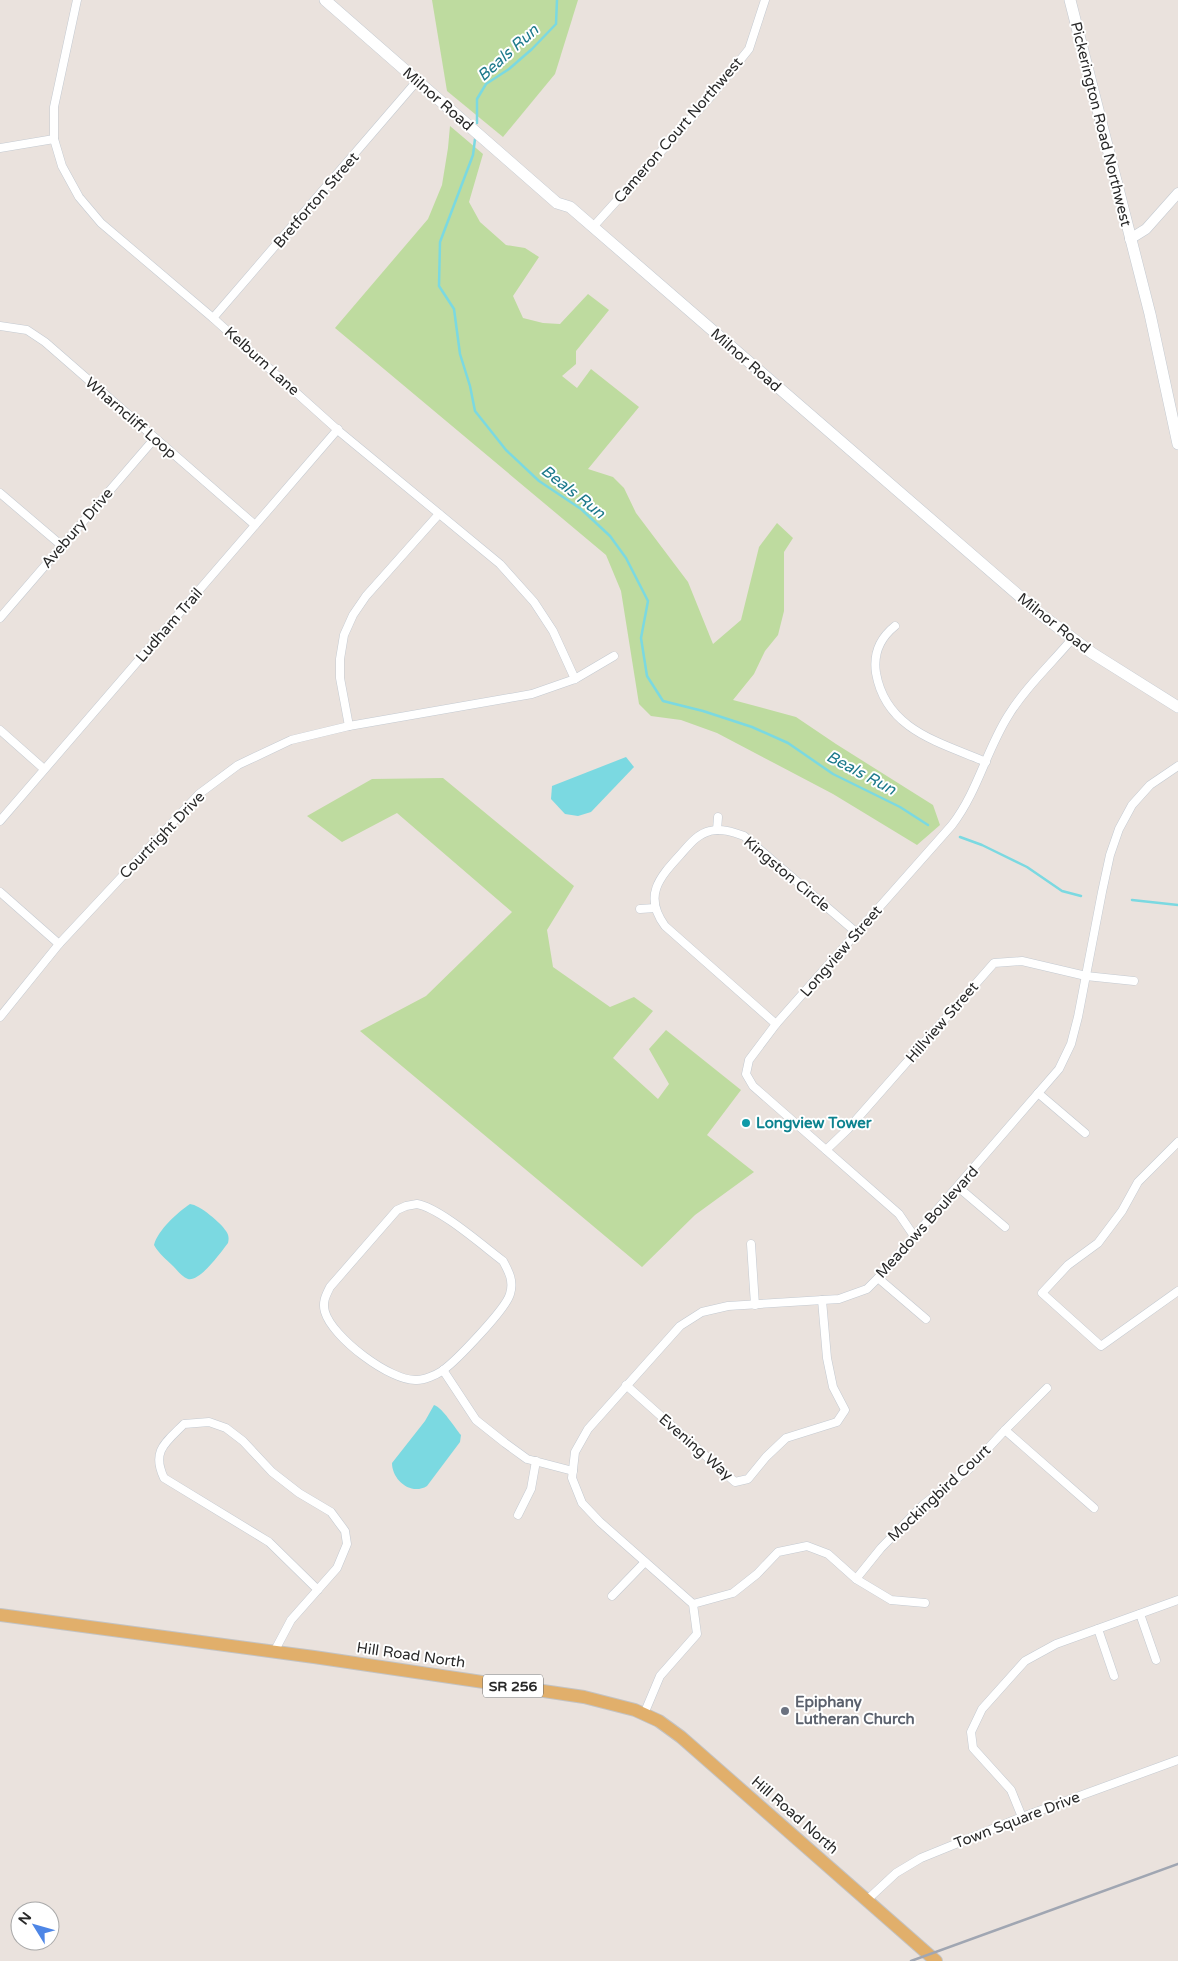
<svg xmlns="http://www.w3.org/2000/svg" width="1178" height="1961" font-family="'Varela Round',sans-serif">
<style>
.green{fill:#bedb9f}
.water{fill:#7bd9e1}
.lines{fill:none;stroke-linecap:round;stroke-linejoin:round}
.stream{stroke:#7bd9e1;stroke-width:2.5}
.minor-casing{stroke:#c4cad1;stroke-width:9}
.tertiary-casing{stroke:#c4cad1;stroke-width:11}
.secondary-casing{stroke:#c4cad1;stroke-width:12}
.primary-casing{stroke:#c3c3c3;stroke-width:14}
.minor{stroke:#fff;stroke-width:8}
.tertiary{stroke:#fff;stroke-width:10}
.secondary{stroke:#fff;stroke-width:11}
.primary{stroke:#e1af6b;stroke-width:12}
.rail{stroke:#a0a6b2;stroke-width:2.5}
.culture-dot{fill:#0f9aa8;stroke:#fff;stroke-width:2}
.worship-dot{fill:#6b7280;stroke:#fff;stroke-width:2}
.labels{text-anchor:middle;dominant-baseline:central;stroke-width:4;stroke-linejoin:round;paint-order:stroke}
.shield{fill:#fff;stroke:#696969;stroke-width:1}
.shield-label{font-size:14px;font-weight:bold;fill:#292929}
.street-label{font-size:15px;fill:#292929;stroke:#fff}
.culture-label{font-size:15px;font-weight:bold;fill:#0d838f;stroke:#fff;text-anchor:start}
.worship-label{font-size:15px;font-weight:bold;fill:#5b616d;stroke:#fff;text-anchor:start}
.water-label{font-size:16px;font-style:italic;fill:#1c798b;stroke:#fff}
</style>
<rect width="100%" height="100%" fill="#eae2dd"/>
<g class="green">
<path d="M 432,0 L 578,0 L 555,74 L 503,137 L 447,91 Z"/>
<path d="M 450,126 L 483,154 L 469,202 L 480,222 L 506,245 L 525,248 L 539,257 L 513,296 L 523,318 L 543,323 L 560,324 L 588,294 L 609,310 L 576,351 L 576,364 L 562,376 L 577,388 L 591,369 L 639,407 L 588,469 L 613,477 L 624,488 L 636,513 L 688,582 L 713,644 L 741,620 L 759,547 L 777,523 L 793,538 L 784,552 L 784,611 L 778,635 L 765,651 L 754,674 L 733,700 L 796,717 L 836,744 L 933,805 L 940,825 L 917,845 L 833,794 L 717,733 L 681,720 L 651,716 L 639,704 L 621,591 L 606,555 L 335,328 L 428,219 L 442,185 L 448,148 Z"/>
<path d="M 443,778 L 574,886 L 547,930 L 553,967 L 610,1007 L 634,997 L 653,1011 L 613,1058 L 658,1099 L 669,1084 L 649,1049 L 666,1030 L 741,1090 L 707,1135 L 754,1172 L 695,1215 L 642,1267 L 360,1031 L 426,996 L 512,912 L 397,813 L 342,842 L 307,816 L 372,779 Z"/>
</g>
<g class="water">
<path d="M 626,757 L 634,767 L 591,812 L 578,816 L 565,814 L 551,799 L 552,786 Z"/>
<path d="M 190,1204 C 200,1205 221,1223 226,1231 C 229,1235 229,1239 228,1243 C 221,1252 200,1282 188,1279 C 182,1277 177,1270 173,1266 C 166,1259 159,1254 154,1245 C 158,1230 177,1213 190,1204 Z"/>
<path d="M 434,1405 C 443,1408 454,1427 461,1435 L 460,1442 L 427,1486 C 411,1496 392,1480 392,1463 L 425,1421 Z"/>
</g>
<g class="lines">
<g class="stream">
<path d="M 477,123 L 477,99 L 486,84 L 509,69 L 532,49 L 556,24 L 557,0"/>
<path d="M 475,139 L 473,155 L 440,242 L 439,286 L 454,309 L 460,354 L 470,386 L 475,411 L 506,450 L 539,481 L 581,509 L 610,536 L 626,558 L 648,601 L 641,638 L 647,676 L 663,701 L 703,711 L 752,727 L 788,743 L 833,774 L 900,807 L 928,825"/>
<path d="M 960,837 L 982,845 L 1027,867 L 1062,891 L 1081,896"/>
<path d="M 1132,900 L 1178,905"/>
</g>
<g class="minor-casing">
<g id="minor">
<path d="M 77,0 L 54,107 L 54,139 L 62,166 L 79,197 L 101,223 L 213,318 L 340,432 L 500,564 L 534,602 L 553,631 L 575,679"/>
<path d="M 0,148 L 54,139"/>
<path d="M 593,227 L 712,95 L 749,49 L 765,0"/>
<path d="M 213,318 L 417,81"/>
<path d="M 0,326 L 27,330 L 45,342 L 255,525"/>
<path d="M 0,493 L 61,545"/>
<path d="M 0,618 L 155,438"/>
<path d="M 895,626 C 880,638 873,653 876,673 C 886,730 939,742 986,762"/>
<path d="M 349,726 L 340,678 L 340,659 L 344,635 L 353,615 L 366,596 L 439,514"/>
<path d="M 0,730 L 44,769"/>
<path d="M 0,821 L 338,429"/>
<path d="M 717,830 L 718,817"/>
<path d="M 0,892 L 59,944"/>
<path d="M 640,909 L 655,908"/>
<path d="M 0,1017 L 59,944 L 199,794 L 238,765 L 291,740 L 349,726 L 532,694 L 575,679 L 614,656"/>
<path d="M 776,1024 L 665,926 C 643,896 659,878 680,855 C 689,845 697,834 710,831 C 721,828 733,832 744,836 L 857,933"/>
<path d="M 1038,1093 L 1085,1133"/>
<path d="M 1178,1142 L 1138,1182 L 1122,1211 L 1098,1243 L 1068,1265 L 1042,1293 L 1101,1346 L 1178,1291"/>
<path d="M 826,1150 L 848,1129 L 994,963 L 1022,961 L 1086,976 L 1134,981"/>
<path d="M 958,1187 L 1005,1227"/>
<path d="M 417,1204 C 440,1208 483,1246 503,1261 C 509,1272 514,1281 510,1294 C 506,1309 456,1361 442,1371 C 436,1375 424,1380 417,1380 C 391,1382 332,1337 325,1312 C 322,1302 326,1295 330,1287 L 397,1210 L 406,1206 Z"/>
<path d="M 914,1236 L 899,1214 L 753,1086 L 746,1074 L 749,1060 L 776,1024 L 952,825 C 978,791 986,751 1008,716 C 1025,688 1051,664 1072,639"/>
<path d="M 751,1244 L 755,1305"/>
<path d="M 878,1278 L 926,1319"/>
<path d="M 443,1370 L 476,1420 L 505,1443 L 527,1459 L 573,1471"/>
<path d="M 626,1385 L 735,1482 L 748,1479 L 766,1457 L 786,1438 L 837,1422 L 845,1410 L 833,1387 L 827,1358 L 822,1300"/>
<path d="M 1005,1430 L 1094,1508"/>
<path d="M 518,1515 L 531,1489 L 536,1461"/>
<path d="M 856,1579 L 881,1548 L 923,1505 L 969,1469 L 1005,1430 L 1047,1388"/>
<path d="M 612,1596 L 645,1562"/>
<path d="M 693,1604 L 733,1593 L 757,1574 L 778,1552 L 807,1546 L 828,1554 L 856,1579 L 891,1600 L 925,1603"/>
<path d="M 1140,1614 L 1156,1660"/>
<path d="M 1098,1629 L 1114,1676"/>
<path d="M 274,1652 L 291,1620 L 337,1568 L 347,1544 L 345,1531 L 331,1512 L 299,1493 L 272,1472 L 243,1441 L 226,1428 L 209,1422 L 184,1424 C 166,1442 151,1451 164,1478 L 269,1542 L 318,1590"/>
<path d="M 644,1714 L 660,1676 L 697,1634 L 693,1604 L 600,1522 L 582,1503 L 572,1478 L 575,1452 L 588,1429 L 680,1326 L 702,1312 L 728,1306 L 839,1299 L 867,1289 L 878,1278 L 1059,1069 L 1071,1044 L 1078,1017 L 1102,892 L 1110,855 L 1119,829 L 1132,805 L 1150,785 L 1178,766"/>
<path d="M 1022,1817 L 1011,1790 L 973,1748 L 971,1732 L 982,1709 L 1025,1661 L 1056,1644 L 1178,1600"/>
<path d="M 867,1900 L 896,1873 L 921,1858 L 1022,1817 L 1178,1760"/>
</g>
</g>
<g class="tertiary-casing">
<path id="tertiary" d="M 1130,239 L 1146,229 L 1178,193"/>
</g>
<g class="secondary-casing">
<g id="secondary">
<path d="M 325,0 L 557,203 L 570,207 L 1039,613 L 1092,653 L 1178,707"/>
<path d="M 1070,0 L 1150,314 L 1178,444"/>
</g>
</g>
<g class="primary-casing">
<path id="primary" d="M 0,1615 L 314,1657 L 584,1697 L 635,1710 L 659,1721 L 681,1737 L 936,1961"/>
</g>
<use href="#minor" class="minor"/>
<use href="#tertiary" class="tertiary"/>
<use href="#secondary" class="secondary"/>
<use href="#primary" class="primary"/>
<path class="rail" d="M 911,1961 L 1178,1864"/>
</g>
<circle class="culture-dot" cx="746" cy="1123" r="5"/>
<circle class="worship-dot" cx="785" cy="1711" r="5"/>
<g class="labels">
<rect class="shield" x="483" y="1674.5" width="60" height="23" rx="4"/>
<g class="shield-label">
<text x="513" y="1686">SR 256</text>
</g>
<g class="street-label">
<text transform="translate(438 99) rotate(41)">Milnor Road</text>
<text transform="translate(1101 124) rotate(76)">Pickerington Road Northwest</text>
<text transform="translate(678 130) rotate(-49)">Cameron Court Northwest</text>
<text transform="translate(316 200) rotate(-49)">Bretforton Street</text>
<text transform="translate(746 360) rotate(41)">Milnor Road</text>
<text transform="translate(262 361) rotate(42)">Kelburn Lane</text>
<text transform="translate(131 418) rotate(41)">Wharncliff Loop</text>
<text transform="translate(77 528) rotate(-49)">Avebury Drive</text>
<text transform="translate(1054 623) rotate(38)">Milnor Road</text>
<text transform="translate(169 625) rotate(-49)">Ludham Trail</text>
<text transform="translate(162 835) rotate(-46)">Courtright Drive</text>
<text transform="translate(787 874) rotate(40)">Kingston Circle</text>
<text transform="translate(841 951) rotate(-49)">Longview Street</text>
<text transform="translate(942 1022) rotate(-49)">Hillview Street</text>
<text transform="translate(927 1222) rotate(-48)">Meadows Boulevard</text>
<text transform="translate(696 1447) rotate(41)">Evening Way</text>
<text transform="translate(939 1493) rotate(-43)">Mockingbird Court</text>
<text transform="translate(411 1655) rotate(8)">Hill Road North</text>
<text transform="translate(795 1815) rotate(41)">Hill Road North</text>
<text transform="translate(1017 1820) rotate(-21)">Town Square Drive</text>
</g>
<g class="culture-label">
<text x="756" y="1123">Longview Tower</text>
</g>
<g class="worship-label">
<text x="795" y="1702">Epiphany<tspan x="795" dy="17">Lutheran Church</tspan></text>
</g>
<g class="water-label">
<text transform="translate(508 53) rotate(-42)">Beals Run</text>
<text transform="translate(573 492) rotate(38)">Beals Run</text>
<text transform="translate(861 773) rotate(28)">Beals Run</text>
</g>
</g>
<g transform="translate(35 1926) rotate(307)"><circle r="24" fill="#ffffff" stroke="#a9a9a9"/>
<path d="M0-4L9 19L0 12L-9 19Z" fill="#4e86e6"/>
<text y="-8" font-size="14" font-weight="bold" text-anchor="middle" fill="#292929">N</text>
</g>
</svg>
